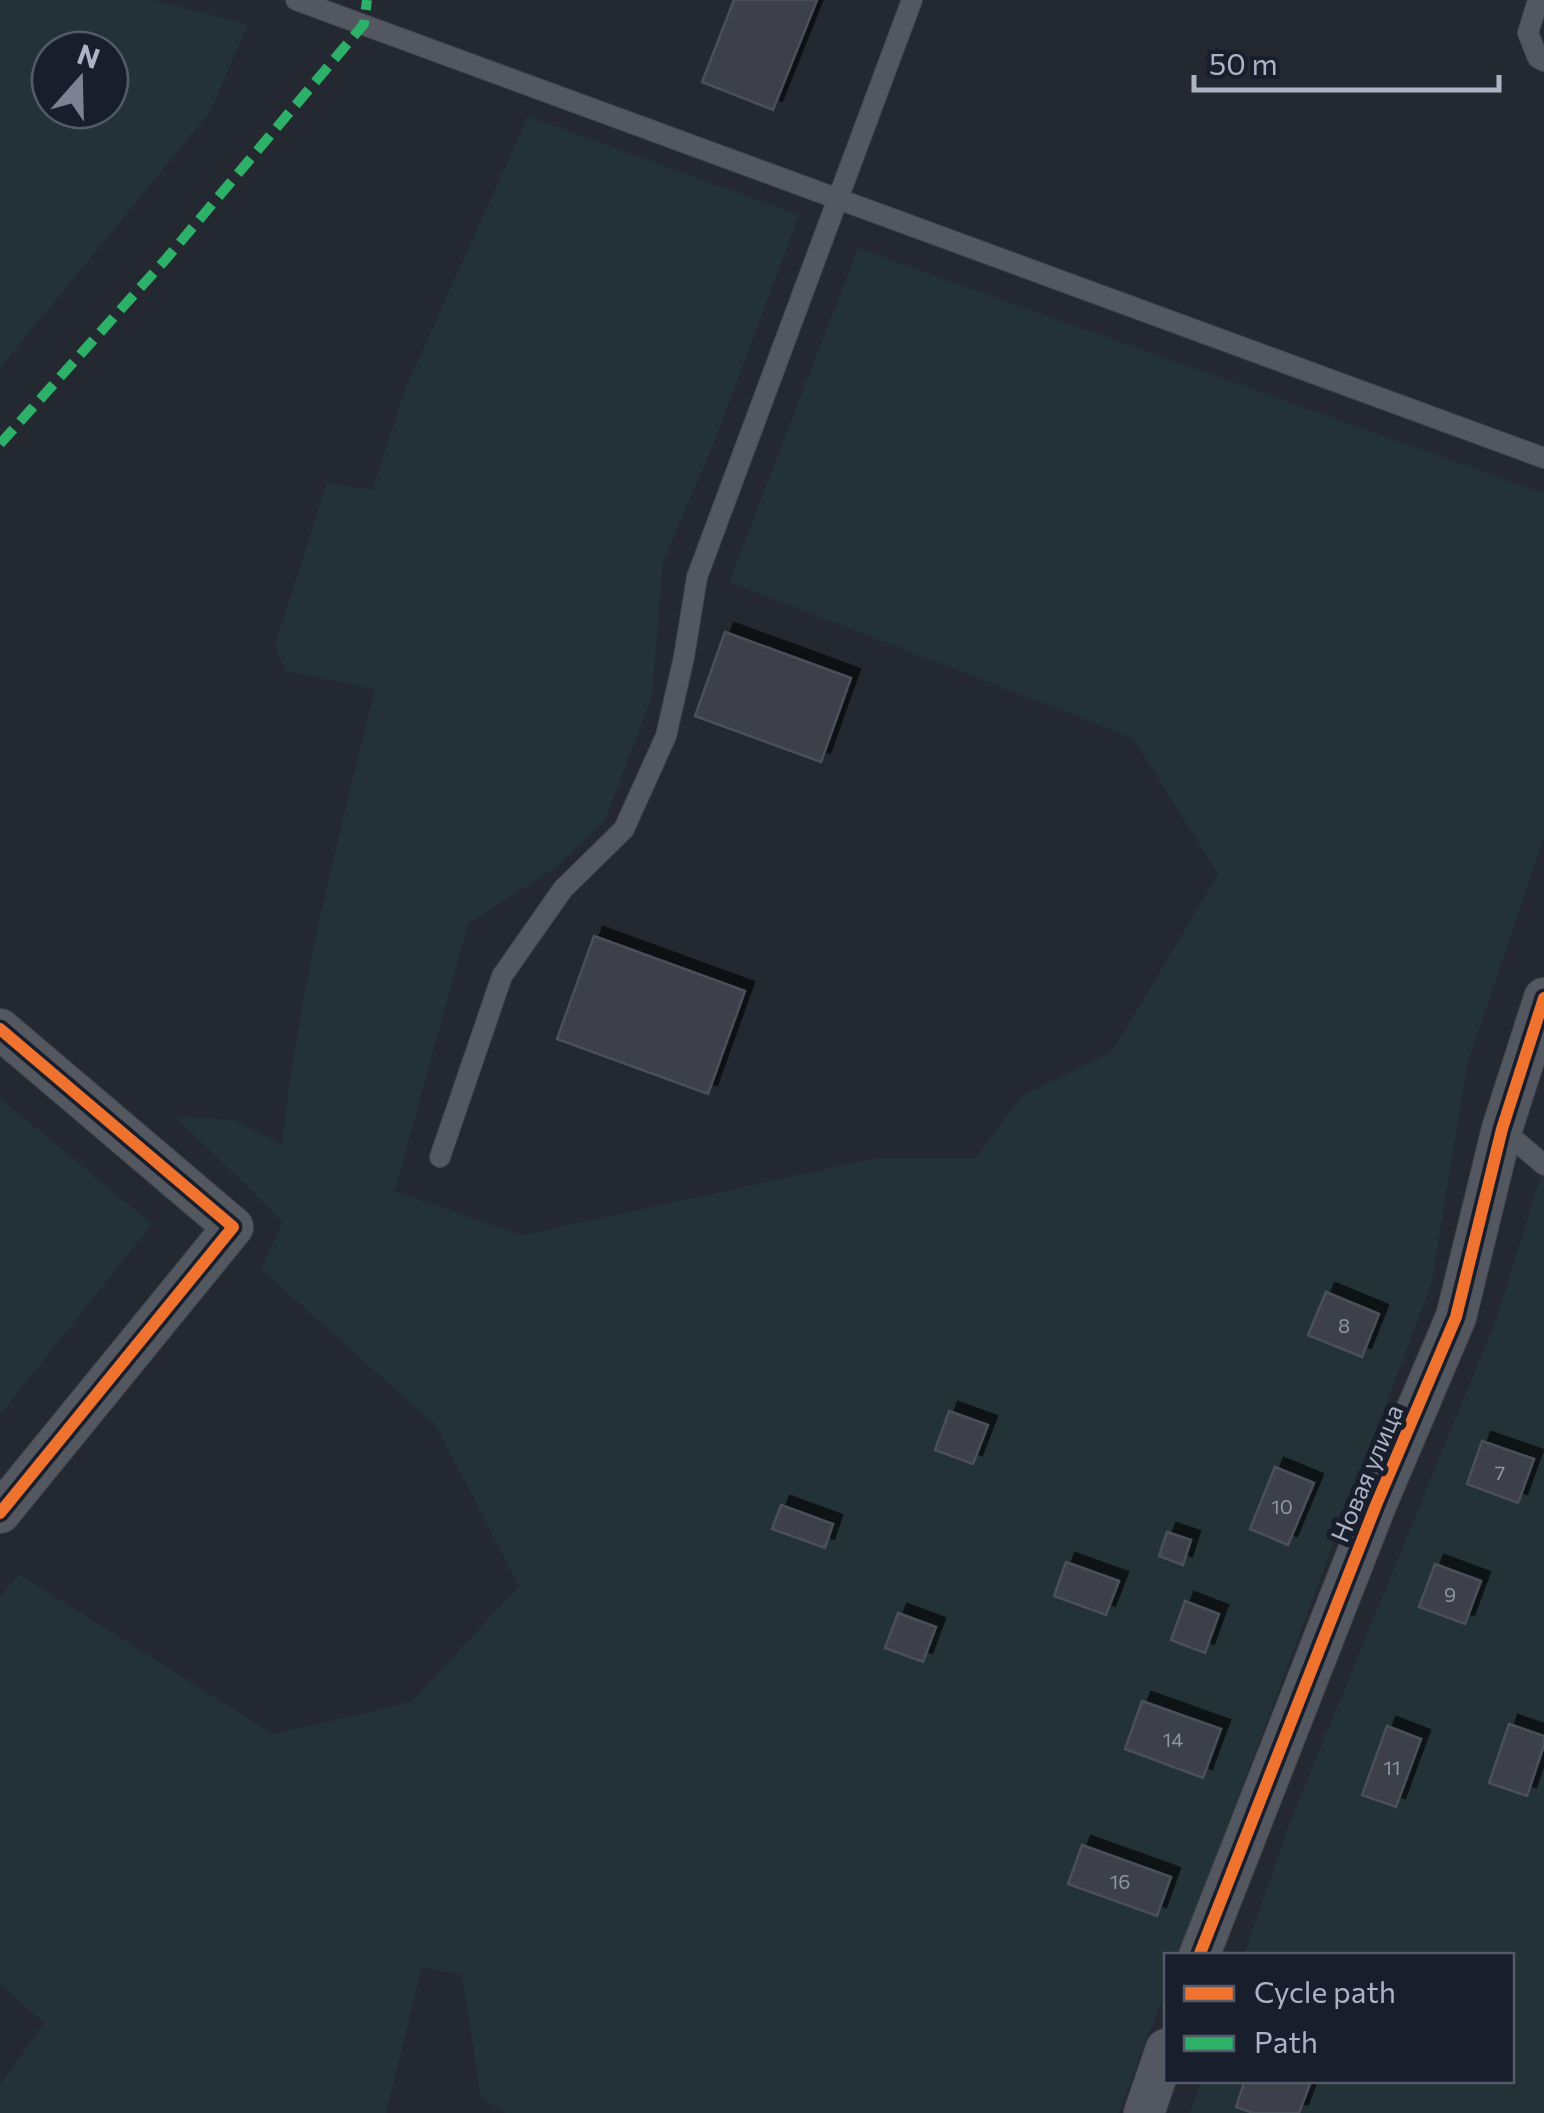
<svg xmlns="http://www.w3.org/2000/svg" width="1544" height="2113" font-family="Commissioner,sans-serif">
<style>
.green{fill:#223237;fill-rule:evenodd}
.building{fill:#3c3f48;stroke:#4b505a;stroke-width:2.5;filter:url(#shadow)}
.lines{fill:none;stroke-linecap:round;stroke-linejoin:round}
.lane-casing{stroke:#40434a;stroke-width:22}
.street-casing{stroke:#40434a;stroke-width:42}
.lane{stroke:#535760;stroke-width:20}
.street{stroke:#535760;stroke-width:40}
.quiet{stroke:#2db169;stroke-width:10;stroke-dasharray:20 10;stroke-linecap:butt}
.cycleway-casing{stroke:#181e2b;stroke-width:19}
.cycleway{stroke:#ef722f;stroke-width:12}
.labels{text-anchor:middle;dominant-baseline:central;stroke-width:10;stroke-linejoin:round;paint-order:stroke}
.number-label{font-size:20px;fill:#9096a5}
.street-label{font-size:25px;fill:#acb3c4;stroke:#181e2b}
</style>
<defs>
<filter id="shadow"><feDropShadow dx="9" dy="-9" stdDeviation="0" flood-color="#0009"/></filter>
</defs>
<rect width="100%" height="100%" fill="#242831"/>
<g class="green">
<path d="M 0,0 L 153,0 L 248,24 L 210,112 L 0,368 ZM 110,50 L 110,110 L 50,110 L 50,50 Z"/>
<path d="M 528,116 L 799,215 L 712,448 L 663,561 L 652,696 L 605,820 L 558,866 L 468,924 L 395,1191 L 522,1235 L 877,1158 L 976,1158 L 1021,1096 L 1112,1052 L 1218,874 L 1133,738 L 729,582 L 858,248 L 1544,493 L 1544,837 L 1467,1065 L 1432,1282 L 1179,1955 L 1166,1956 L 1166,1989 L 1119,2113 L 505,2113 L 481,2098 L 462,1974 L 422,1968 L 386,2113 L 0,2113 L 0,2085 L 44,2023 L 0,1984 L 0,1597 L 19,1574 L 273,1734 L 411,1702 L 519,1586 L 436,1426 L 261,1269 L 283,1222 L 175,1116 L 234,1120 L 282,1144 C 298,990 338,839 375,689 L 285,671 L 275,645 L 327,482 L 372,490 L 406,387 Z"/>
<path d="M 0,1098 L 152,1224 L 0,1415 Z"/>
<path d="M 1544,1165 L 1544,2113 L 1190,2113 L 1201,2081 L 1512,2080 L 1512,1956 L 1244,1955 L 1288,1827 L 1497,1317 Z"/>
</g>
<g class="building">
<path d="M 734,0 L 817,0 L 773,110 L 702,82 Z"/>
<path d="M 725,632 L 851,678 L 821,762 L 695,716 Z"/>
<path d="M 594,936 L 745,991 L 708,1094 L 557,1039 Z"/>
<path d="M 1326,1292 L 1379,1314 L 1362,1357 L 1308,1335 Z"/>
<path d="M 949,1411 L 988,1425 L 973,1464 L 935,1450 Z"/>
<path d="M 1482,1441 L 1534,1459 L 1518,1503 L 1467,1484 Z"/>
<path d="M 1275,1467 L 1314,1483 L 1288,1545 L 1250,1529 Z"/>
<path d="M 781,1505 L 833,1524 L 825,1548 L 772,1529 Z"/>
<path d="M 1167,1532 L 1191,1540 L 1183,1565 L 1159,1556 Z"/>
<path d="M 1066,1562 L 1119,1581 L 1106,1615 L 1054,1596 Z"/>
<path d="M 1435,1564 L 1481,1581 L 1465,1624 L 1419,1607 Z"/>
<path d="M 1185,1601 L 1219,1614 L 1205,1653 L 1171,1640 Z"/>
<path d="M 898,1613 L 936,1627 L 923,1662 L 885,1648 Z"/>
<path d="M 1142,1701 L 1221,1729 L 1203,1778 L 1125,1749 Z"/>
<path d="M 1509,1724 L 1544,1736 L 1544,1745 L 1527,1796 L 1489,1783 Z"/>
<path d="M 1387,1726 L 1421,1739 L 1396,1807 L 1362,1795 Z"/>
<path d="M 1082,1845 L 1171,1877 L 1157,1916 L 1068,1884 Z"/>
<path d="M 1245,2080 L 1299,2080 L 1310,2084 L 1299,2113 L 1253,2113 L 1236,2107 Z"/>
</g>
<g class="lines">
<g class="lane-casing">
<g id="lane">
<path d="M 296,0 L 1544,458"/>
<path d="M 1538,0 L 1528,33 L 1538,58 L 1544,61"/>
<path d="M 1502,1129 L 1544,1165"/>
<path d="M 440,1157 L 502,976 L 563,889 L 624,829 L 666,736 L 684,657 L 697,577 L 912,0"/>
</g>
</g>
<g class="street-casing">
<g id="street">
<path d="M 0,1029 L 233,1227 L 0,1513"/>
<path d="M 1199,1956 L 1376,1505 L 1456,1317 L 1502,1129 L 1544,998"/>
<path d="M 1144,2113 L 1166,2049"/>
</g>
</g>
<use href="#lane" class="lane"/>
<use href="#street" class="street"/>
<path class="quiet" d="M 0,444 L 166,259 L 364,24 L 367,0"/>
<g class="cycleway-casing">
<g id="cycleway">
<path d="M 0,1029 L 233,1227 L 0,1513"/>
<path d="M 1199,1956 L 1376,1505 L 1456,1317 L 1502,1129 L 1544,998"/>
</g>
</g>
<use href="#cycleway" class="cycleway"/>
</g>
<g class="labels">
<g class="number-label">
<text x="1344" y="1325">8</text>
<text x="1500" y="1472">7</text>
<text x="1282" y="1506">10</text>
<text x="1450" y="1594">9</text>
<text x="1173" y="1739">14</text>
<text x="1392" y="1767">11</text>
<text x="1120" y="1881">16</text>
</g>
<g class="street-label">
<text transform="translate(1366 1473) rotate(-67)">Новая улица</text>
</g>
</g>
<rect x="1164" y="1953" width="350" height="130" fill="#181e2b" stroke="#535a68" stroke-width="2.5"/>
<rect x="1184" y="1986" width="50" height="15" fill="#ef722f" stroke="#535a68" stroke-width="2.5"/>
<text x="1254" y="2003" font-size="30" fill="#acb3c4">Cycle path</text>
<rect x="1184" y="2036" width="50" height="15" fill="#2db169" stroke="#535a68" stroke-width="2.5"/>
<text x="1254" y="2053" font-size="30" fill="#acb3c4">Path</text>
<g transform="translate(80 80) rotate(20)"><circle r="48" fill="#181e2b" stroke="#535a68" stroke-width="2.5"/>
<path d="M0-8L18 38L0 25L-18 38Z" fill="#7c8291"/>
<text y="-15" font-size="28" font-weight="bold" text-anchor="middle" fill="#acb3c4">N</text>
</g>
<path d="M1194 75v15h305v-15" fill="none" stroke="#acb3c4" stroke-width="5"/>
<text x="1209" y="75" font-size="30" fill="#acb3c4" stroke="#181e2b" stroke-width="8" paint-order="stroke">50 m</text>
</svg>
